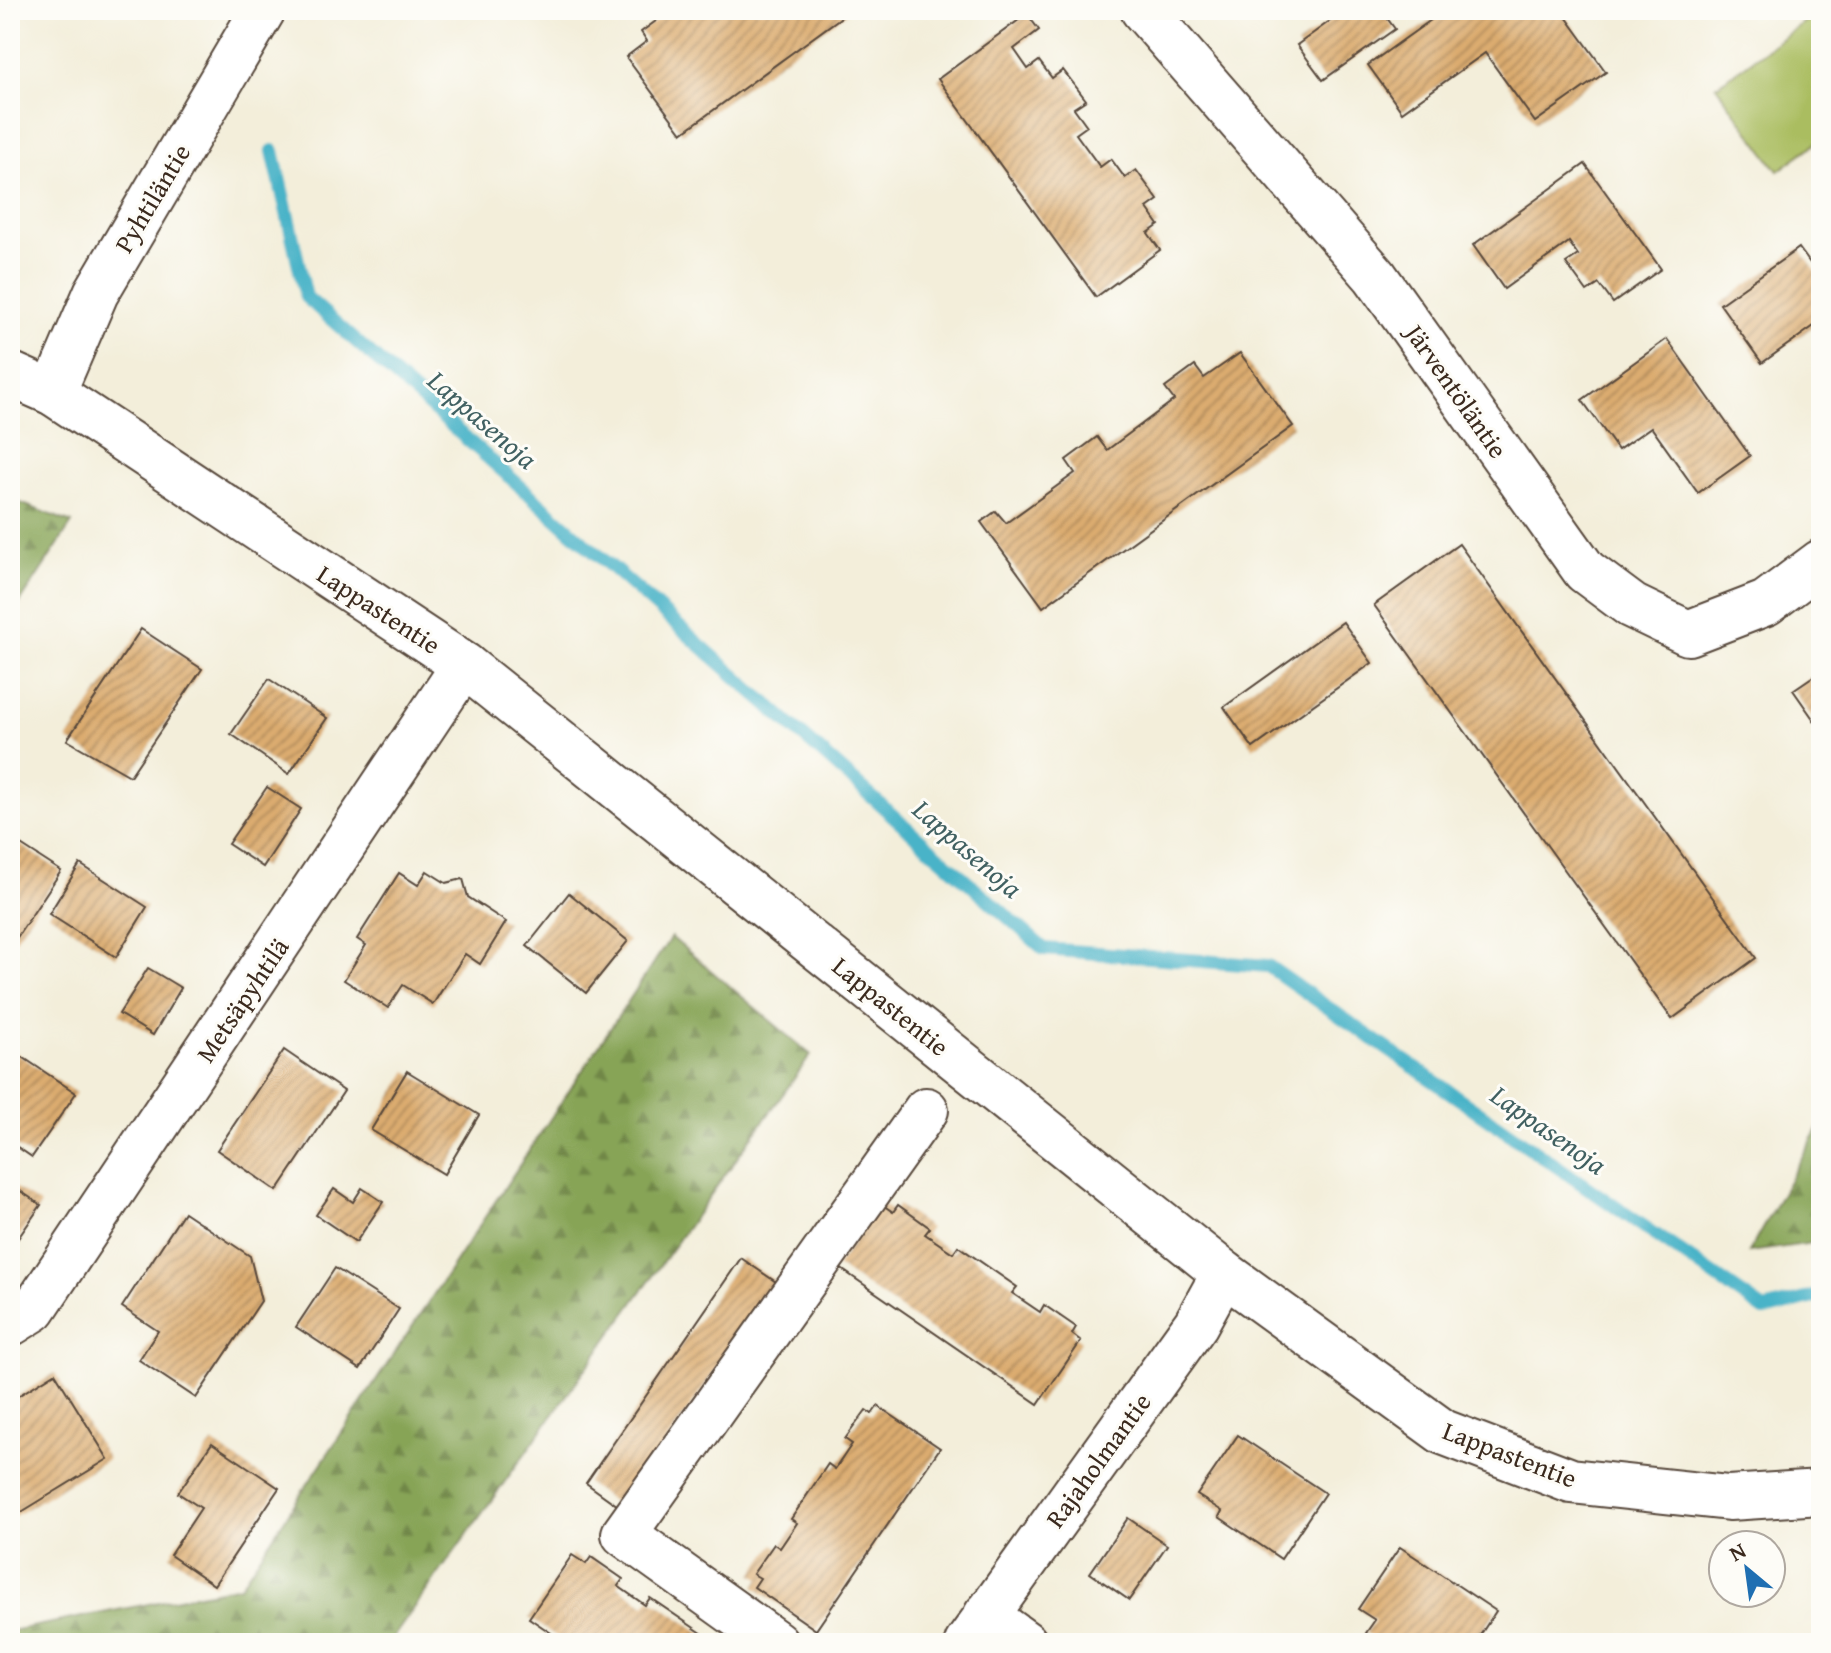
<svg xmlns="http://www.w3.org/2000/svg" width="1831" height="1653" font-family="'Gentium Book Plus',serif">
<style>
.forest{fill:url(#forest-firs);stroke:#61673a;stroke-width:2}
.park{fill:#aabd61;stroke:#727440;stroke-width:2}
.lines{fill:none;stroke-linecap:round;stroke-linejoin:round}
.stream{stroke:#4ab3c8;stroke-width:14}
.building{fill:url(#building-hatch)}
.street-casing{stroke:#57473a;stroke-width:48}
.street{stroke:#fff;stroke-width:44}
.labels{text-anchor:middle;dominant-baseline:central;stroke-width:6;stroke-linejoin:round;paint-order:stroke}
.street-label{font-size:26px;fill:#3b2a1e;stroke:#fdfcf7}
.water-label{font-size:28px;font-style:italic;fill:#416162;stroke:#fdfcf7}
</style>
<defs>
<pattern id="forest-firs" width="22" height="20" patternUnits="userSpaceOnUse" patternTransform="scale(2)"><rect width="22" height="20" fill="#87a457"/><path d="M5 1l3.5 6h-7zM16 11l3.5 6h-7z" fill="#708647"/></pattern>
<pattern id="building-hatch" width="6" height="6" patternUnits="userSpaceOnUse" patternTransform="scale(2)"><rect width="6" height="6" fill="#dbac70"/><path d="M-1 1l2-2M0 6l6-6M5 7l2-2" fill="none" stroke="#b38c5b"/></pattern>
</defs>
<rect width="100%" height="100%" fill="#fdfcf7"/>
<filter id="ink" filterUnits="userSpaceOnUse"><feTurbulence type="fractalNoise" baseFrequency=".0125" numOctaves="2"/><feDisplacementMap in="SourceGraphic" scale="16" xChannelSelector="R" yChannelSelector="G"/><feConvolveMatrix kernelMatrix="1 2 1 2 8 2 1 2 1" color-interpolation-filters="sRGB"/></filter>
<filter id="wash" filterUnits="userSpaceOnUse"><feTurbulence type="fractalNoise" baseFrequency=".006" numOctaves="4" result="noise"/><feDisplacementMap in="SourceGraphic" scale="32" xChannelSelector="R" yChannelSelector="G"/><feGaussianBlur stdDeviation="1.8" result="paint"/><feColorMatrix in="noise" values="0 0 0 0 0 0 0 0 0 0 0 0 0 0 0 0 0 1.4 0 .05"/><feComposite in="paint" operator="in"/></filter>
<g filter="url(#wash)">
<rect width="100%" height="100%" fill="#f3eeda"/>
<g class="forest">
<path d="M 10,499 L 72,523 L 10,618 Z"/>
<path d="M 671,937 L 811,1055 L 389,1643 L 10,1643 L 10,1631 L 240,1586 Z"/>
<path d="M 1821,1124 L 1821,1242 L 1749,1252 Z"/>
</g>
<path class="park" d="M 1821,10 L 1821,139 L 1778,171 L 1716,86 Z"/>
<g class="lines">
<path class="stream" d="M 273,151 L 306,297 L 1044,949 L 1268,966 L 1764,1310 L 1821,1295"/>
</g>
<g id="blocks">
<g class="building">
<path d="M 671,10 L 851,10 L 682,133 L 626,57 L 647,41 L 641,32 Z"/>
<path d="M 1345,10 L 1381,10 L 1395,29 L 1323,80 L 1297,45 Z"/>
<path d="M 1445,10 L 1561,10 L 1606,72 L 1535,122 L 1485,53 L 1402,112 L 1368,65 Z"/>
<path d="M 1027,14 L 1039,30 L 1014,49 L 1028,69 L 1039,61 L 1052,78 L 1063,70 L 1086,100 L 1074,108 L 1087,126 L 1076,134 L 1100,167 L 1111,159 L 1125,178 L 1136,170 L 1158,200 L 1147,208 L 1159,225 L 1148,233 L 1160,250 L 1096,297 L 938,79 Z"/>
<path d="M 1585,164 L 1661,269 L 1613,303 L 1599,284 L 1587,292 L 1566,263 L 1578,255 L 1569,242 L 1504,289 L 1473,245 Z"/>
<path d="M 1799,248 L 1821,278 L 1821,321 L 1762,363 L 1720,304 Z"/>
<path d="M 1667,339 L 1750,456 L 1698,493 L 1651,427 L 1618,450 L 1582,400 Z"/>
<path d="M 1240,353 L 1293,426 L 1043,607 L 981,522 L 996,511 L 1006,523 L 1075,473 L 1066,460 L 1097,437 L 1107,450 L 1174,400 L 1165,388 L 1195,366 L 1204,378 Z"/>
<path d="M 1459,544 L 1756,958 L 1672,1019 L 1374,605 Z"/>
<path d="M 1343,622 L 1372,663 L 1253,748 L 1224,707 Z"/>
<path d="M 141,629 L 202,669 L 130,776 L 67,740 Z"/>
<path d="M 1821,671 L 1821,730 L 1793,690 Z"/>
<path d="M 269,679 L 327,718 L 289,774 L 231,734 Z"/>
<path d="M 267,787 L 301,809 L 263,867 L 228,844 Z"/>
<path d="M 10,838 L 61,871 L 10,948 Z"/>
<path d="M 80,864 L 147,907 L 116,957 L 49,914 Z"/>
<path d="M 427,871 L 446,883 L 463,879 L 468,897 L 506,922 L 480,964 L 465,954 L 433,1004 L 403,985 L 388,1008 L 344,980 L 366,945 L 357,939 L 399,873 L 418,885 Z"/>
<path d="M 569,893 L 628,941 L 586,993 L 527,946 Z"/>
<path d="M 148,968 L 181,988 L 153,1035 L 119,1014 Z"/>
<path d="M 12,1050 L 76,1093 L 32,1157 L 10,1142 Z"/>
<path d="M 284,1050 L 344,1091 L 277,1191 L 217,1150 Z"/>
<path d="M 407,1071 L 479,1115 L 444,1174 L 371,1130 Z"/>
<path d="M 10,1184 L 41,1205 L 10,1250 Z"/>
<path d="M 362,1188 L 383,1202 L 356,1242 L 316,1215 L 334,1189 L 353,1202 Z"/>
<path d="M 880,1203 L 893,1212 L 898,1205 L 930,1228 L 925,1234 L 953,1253 L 958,1246 L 1017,1287 L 1012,1293 L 1040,1312 L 1044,1305 L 1076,1327 L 1072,1334 L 1081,1341 L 1038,1404 L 837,1266 Z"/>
<path d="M 184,1212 L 250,1256 L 261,1301 L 196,1398 L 139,1360 L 158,1331 L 122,1307 Z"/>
<path d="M 741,1258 L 776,1282 L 621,1508 L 586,1483 Z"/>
<path d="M 335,1268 L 399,1309 L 360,1369 L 296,1327 Z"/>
<path d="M 55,1373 L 108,1459 L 10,1519 L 10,1401 Z"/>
<path d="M 878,1406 L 940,1448 L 816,1630 L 754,1587 L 760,1578 L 753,1574 L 774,1544 L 780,1548 L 797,1523 L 791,1519 L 828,1464 L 835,1469 L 852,1444 L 845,1439 L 866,1410 L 872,1414 Z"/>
<path d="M 1238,1435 L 1325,1493 L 1281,1559 L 1219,1517 L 1222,1511 L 1197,1495 Z"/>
<path d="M 212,1443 L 279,1488 L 214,1585 L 170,1555 L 201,1508 L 178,1493 Z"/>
<path d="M 1128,1518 L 1167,1545 L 1129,1600 L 1090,1573 Z"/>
<path d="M 1400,1547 L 1496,1611 L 1475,1643 L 1381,1643 L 1366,1633 L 1375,1620 L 1358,1609 Z"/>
<path d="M 572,1555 L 586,1564 L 591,1557 L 623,1579 L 618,1586 L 645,1605 L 650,1598 L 709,1638 L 706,1643 L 566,1643 L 529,1618 Z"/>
</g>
</g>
</g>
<g filter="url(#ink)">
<use href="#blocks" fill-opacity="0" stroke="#57473a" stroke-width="2"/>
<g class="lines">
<g class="street-casing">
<g id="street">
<path d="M 1143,10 L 1375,276 L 1585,571 L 1632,606 L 1688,633 L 1766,603 L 1821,562"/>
<path d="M 10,374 L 53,393 L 464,665 L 1224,1273 L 1443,1432 L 1571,1481 L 1729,1498 L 1821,1492"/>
<path d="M 53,393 L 96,293 L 263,10"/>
<path d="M 10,1324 L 34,1309 L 464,665"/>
<path d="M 986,1615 L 1025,1643"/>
<path d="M 776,1643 L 624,1534 L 926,1110"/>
<path d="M 967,1643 L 1196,1324 L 1224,1273"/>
</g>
</g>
<use href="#street" class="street"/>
</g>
</g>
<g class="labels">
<g class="street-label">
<text transform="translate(152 198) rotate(-59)">Pyhtiläntie</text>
<text transform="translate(1457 391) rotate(55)">Järventöläntie</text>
<text transform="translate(379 609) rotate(33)">Lappastentie</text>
<text transform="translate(242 1000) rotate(-56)">Metsäpyhtilä</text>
<text transform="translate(891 1006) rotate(39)">Lappastentie</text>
<text transform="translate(1510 1454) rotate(21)">Lappastentie</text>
<text transform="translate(1098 1460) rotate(-54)">Rajaholmantie</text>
</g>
<g class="water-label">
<text transform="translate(483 419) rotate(41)">Lappasenoja</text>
<text transform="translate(968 848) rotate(41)">Lappasenoja</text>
<text transform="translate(1549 1129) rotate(35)">Lappasenoja</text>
</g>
</g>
<rect width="1831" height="1653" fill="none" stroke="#fdfcf7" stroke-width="40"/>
<g transform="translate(1747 1569) rotate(331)"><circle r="38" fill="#fdfcf7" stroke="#afa8a0" stroke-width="2"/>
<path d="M0-6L14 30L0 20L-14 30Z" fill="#1f6fb2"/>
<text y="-12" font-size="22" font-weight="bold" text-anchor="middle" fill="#3b2a1e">N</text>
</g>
</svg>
